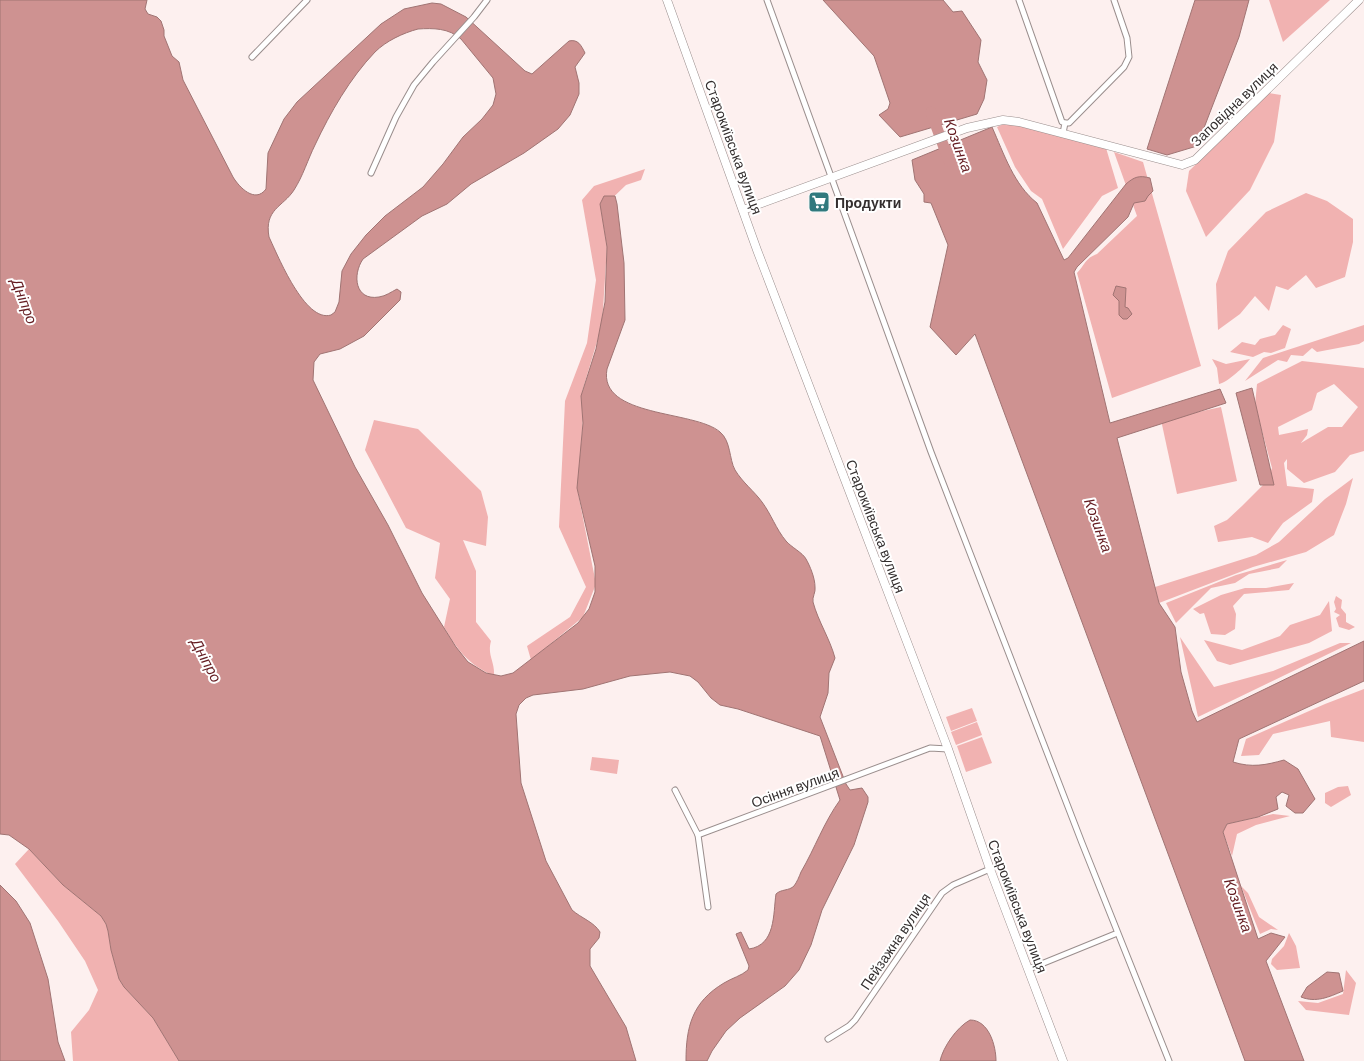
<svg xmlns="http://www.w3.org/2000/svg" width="1364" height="1061" font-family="Barlow,sans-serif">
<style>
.green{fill:#f1b2b1;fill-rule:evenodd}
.water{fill:#ce9291;stroke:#a07473;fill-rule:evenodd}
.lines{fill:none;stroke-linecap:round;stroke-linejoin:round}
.river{stroke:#ce9291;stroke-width:11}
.street-casing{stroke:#9a8e8d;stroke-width:7}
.secondary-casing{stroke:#9a8e8d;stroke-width:9}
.street{stroke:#fff;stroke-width:5}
.secondary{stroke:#fff;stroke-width:8}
.labels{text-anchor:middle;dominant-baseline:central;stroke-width:4;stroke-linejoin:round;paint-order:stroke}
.street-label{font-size:14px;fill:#332e2e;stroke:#fff}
.poi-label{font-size:14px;font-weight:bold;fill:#332e2e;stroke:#fff;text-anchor:start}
.water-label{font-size:15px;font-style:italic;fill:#651d22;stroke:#fff}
</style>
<rect width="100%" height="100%" fill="#fdf0ef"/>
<g class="green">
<path d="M 1269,0 L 1330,0 L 1283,42 Z"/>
<path d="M 1269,93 L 1281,95 L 1274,142 L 1250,190 L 1206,237 L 1186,191 L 1189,171 Z"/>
<path d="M 1006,123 L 1068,137 L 1106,148 L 1118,188 L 1102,196 L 1063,249 L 1042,199 L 1031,191 L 1015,167 L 997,127 Z"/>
<path d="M 1114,152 L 1143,162 L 1201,366 L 1112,398 L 1077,273 C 1085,265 1085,258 1097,254 L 1137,216 Z"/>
<path d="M 645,169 L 641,180 L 626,185 L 601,209 L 607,247 L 602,325 L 582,392 L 583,417 L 578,493 L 596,584 L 583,617 L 531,660 L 527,646 L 570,617 L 586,587 L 559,527 L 565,401 L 587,343 L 596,280 L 582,200 L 594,186 Z"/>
<path d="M 1306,193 L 1327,201 L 1353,219 L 1353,242 L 1345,277 L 1316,288 L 1306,275 L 1288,290 L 1276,286 L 1269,311 L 1255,296 L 1240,314 L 1218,330 L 1216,284 L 1228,251 L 1266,212 Z"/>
<path d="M 1283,325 L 1291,329 L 1285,348 L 1271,353 L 1264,352 L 1253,357 L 1230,352 L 1242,342 L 1255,345 L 1260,339 L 1275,335 Z"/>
<path d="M 1364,325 L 1364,341 L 1359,344 L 1317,352 L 1312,348 L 1303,356 L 1291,355 L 1287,362 L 1278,360 L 1245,381 L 1263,358 Z"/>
<path d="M 1212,359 L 1226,364 L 1250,359 C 1244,367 1228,382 1219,384 L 1217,368 Z"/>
<path d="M 1302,361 L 1364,368 L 1364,451 L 1350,455 L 1335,472 L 1304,483 L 1287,469 L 1287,459 L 1284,463 L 1287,486 L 1314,489 L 1312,502 L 1283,523 L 1268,543 L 1252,537 L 1218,542 L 1214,526 L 1227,520 L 1242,506 L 1266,482 L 1272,468 L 1255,405 L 1257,384 ZM 1334,384 L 1358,407 L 1342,427 L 1328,427 L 1301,443 L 1307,435 L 1308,429 L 1279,435 L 1278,427 L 1312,410 L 1317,393 Z"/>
<path d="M 1221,407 L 1237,481 L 1177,494 L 1161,420 Z"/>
<path d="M 374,420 L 418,429 L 481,491 L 488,517 L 486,546 L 463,540 L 476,571 L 476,622 L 491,641 C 487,656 495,661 494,676 C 468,664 458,651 444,627 L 450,599 L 435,578 L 440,543 L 406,528 L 365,450 Z"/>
<path d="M 1353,478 L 1346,504 L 1334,535 L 1306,552 L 1253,567 L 1159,603 L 1155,587 L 1256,555 L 1279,542 L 1325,499 Z"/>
<path d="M 1287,560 L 1279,568 L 1249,574 L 1235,583 L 1211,588 L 1176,623 L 1166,603 L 1236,575 Z"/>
<path d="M 1294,583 L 1289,590 L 1244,594 L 1233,606 L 1236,614 L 1235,629 L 1225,635 L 1211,634 L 1204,613 L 1200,614 L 1193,609 L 1221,595 L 1245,588 L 1266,588 Z"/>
<path d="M 1336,596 L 1342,600 L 1341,608 L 1346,614 L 1346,622 L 1355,627 L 1349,630 L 1339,627 L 1336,618 L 1340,615 L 1334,612 L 1336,609 L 1334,602 Z"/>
<path d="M 1329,601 L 1332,631 L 1309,643 L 1230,665 L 1217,661 L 1204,640 L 1242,650 L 1280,636 L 1290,625 L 1320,615 Z"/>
<path d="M 1180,637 L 1214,687 L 1273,671 L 1340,643 L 1351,643 L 1198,717 Z"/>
<path d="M 1364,689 L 1364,742 L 1331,737 L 1330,721 L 1273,734 L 1259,755 L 1241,756 L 1246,739 L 1325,704 Z"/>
<path d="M 972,708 L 977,721 L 951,731 L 946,717 Z"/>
<path d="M 977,722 L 982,735 L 956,745 L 951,732 Z"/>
<path d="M 982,737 L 992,763 L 966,772 L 957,746 Z"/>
<path d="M 592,757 L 619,760 L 617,774 L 590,770 Z"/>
<path d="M 1348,786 L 1351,795 L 1331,807 L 1325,803 L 1325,793 L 1338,787 Z"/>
<path d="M 1273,814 L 1290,816 L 1256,825 L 1237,834 L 1232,856 L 1223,832 L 1227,824 Z"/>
<path d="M 29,849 L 63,885 L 101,916 L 106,924 L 108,931 L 111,950 L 119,979 L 124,987 L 153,1018 L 179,1061 L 73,1061 L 71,1032 L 89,1010 L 98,990 L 85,961 L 58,921 L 15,864 Z"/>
<path d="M 1241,886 L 1248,893 L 1259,917 L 1278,930 L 1271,929 L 1260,934 Z"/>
<path d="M 1289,933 L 1296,946 L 1300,968 L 1277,970 L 1271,964 L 1272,959 L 1284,946 Z"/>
<path d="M 1346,970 L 1356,983 L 1349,1015 L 1306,1010 L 1298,1001 L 1318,1003 L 1343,994 Z"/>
</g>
<g class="water">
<path d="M 0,0 L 147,0 L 145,9 L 148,14 L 157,17 L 161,21 L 164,30 L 164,36 L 172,56 L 179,62 L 183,80 L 233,177 C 239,187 255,204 266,189 L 268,153 L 284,119 L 297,102 L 381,24 L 404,9 L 432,3 L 441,4 L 466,17 L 525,71 L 532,74 L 569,41 C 578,39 581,45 585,53 L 575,67 L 579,83 L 579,94 L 570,115 L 558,129 L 524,153 L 471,184 L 447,204 L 422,216 L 363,259 C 352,275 355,301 379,297 C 386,296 391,292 397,289 L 401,292 L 400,300 L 364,336 L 340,349 L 320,354 L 314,362 L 313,380 L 355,467 L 388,525 L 422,593 L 456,647 L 468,662 L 486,673 L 501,676 L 513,673 L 578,623 L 589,609 L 595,592 L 595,566 L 577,488 L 583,423 L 581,396 L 596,349 L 605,302 L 607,247 L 600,204 L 604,196 L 615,196 L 617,204 L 624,263 L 625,320 L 607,369 C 598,418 695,410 720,432 C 731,441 729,459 735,470 C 743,483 754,491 762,502 C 771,514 776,529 786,541 C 791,547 803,553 806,559 C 810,566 815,578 815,587 C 816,592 812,597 813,602 C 818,621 830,639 835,658 L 829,673 L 828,693 L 820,717 L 846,784 L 850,790 L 862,788 L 868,797 L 868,802 L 854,845 L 822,910 L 811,945 L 799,970 L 785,986 L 740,1018 L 726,1031 L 712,1051 L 707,1061 L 686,1061 C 686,1027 692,1002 724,983 C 732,978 741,976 748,970 L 749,966 L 736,934 L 741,932 L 749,949 C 776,945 773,914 776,894 C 781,889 789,891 794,886 C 797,882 799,877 801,872 C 815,848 824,822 840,800 L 820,736 L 738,709 L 720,705 L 711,698 L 698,682 L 690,676 L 670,672 L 630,676 L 583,689 L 533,695 L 526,698 L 519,705 L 516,714 L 521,783 L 546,861 L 572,910 C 581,918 594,922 600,932 L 599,938 L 590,949 L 590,966 L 626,1027 L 636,1061 L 179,1061 L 153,1018 L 124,987 L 119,979 L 111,950 L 108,931 L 106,924 L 101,916 L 63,885 L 29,849 L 9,835 L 0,834 ZM 418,29 C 433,28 449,28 461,39 L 493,78 L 496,94 L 493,105 L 482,119 L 463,137 L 443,164 L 423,187 L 385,216 L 366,235 L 351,254 L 342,271 L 339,302 L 335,312 L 331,315 C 305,323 278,256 269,237 C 264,209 283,207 294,190 C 303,176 308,159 315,145 C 330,113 350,78 375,52 C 386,41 403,33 418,29 Z"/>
<path d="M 823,0 L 943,0 L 953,12 L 962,11 L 981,40 L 978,62 L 987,80 L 984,99 L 977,114 L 900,137 L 879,115 L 888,109 L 890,103 L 874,56 Z"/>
<path d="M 1195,0 L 1249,0 L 1239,37 L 1197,146 L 1167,155 L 1147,149 Z"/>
<path d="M 992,127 C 1004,154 1014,185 1037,203 L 1064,260 L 1068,258 L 1126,184 C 1134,177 1139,175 1150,178 L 1153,191 L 1148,196 L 1145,201 L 1134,203 L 1128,217 L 1077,267 L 1074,272 L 1110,423 L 1220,389 L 1226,403 L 1117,438 L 1159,603 L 1175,627 L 1181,672 L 1192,711 L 1197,722 L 1364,641 L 1364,681 L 1239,739 L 1233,762 C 1252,768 1266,765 1284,760 L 1298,769 L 1315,799 L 1303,813 L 1295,813 L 1286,806 L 1289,795 L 1282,792 L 1276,797 L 1278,809 L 1258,817 L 1227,824 L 1223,832 L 1258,939 L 1271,933 L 1285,937 L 1266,961 L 1304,1061 L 1245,1061 L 975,334 L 956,355 L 930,327 L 948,245 L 931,203 L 924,202 L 924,194 L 915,180 L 912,160 Z"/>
<path d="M 1116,286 L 1126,288 L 1125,307 L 1128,308 L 1132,314 L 1127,319 L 1123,319 L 1119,315 L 1119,301 L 1113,295 Z"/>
<path d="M 1252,388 L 1274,485 L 1260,485 L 1236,393 Z"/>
<path d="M 0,885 L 16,901 L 30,923 L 48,979 L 58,1042 L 65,1061 L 0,1061 Z"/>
<path d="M 1327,972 L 1339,973 L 1343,991 C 1329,997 1316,1003 1301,997 L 1307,987 Z"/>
<path d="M 970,1020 C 989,1020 996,1046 996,1061 L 940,1061 C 943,1047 957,1027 970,1020 Z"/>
</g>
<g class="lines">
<path class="river" d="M 931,112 L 949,161"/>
<g class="street-casing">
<g id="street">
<path d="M 767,0 L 931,452 L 1082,843 L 1169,1061"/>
<path d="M 1019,0 L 1062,122 L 1065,123 L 1063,133"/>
<path d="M 252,57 L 307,0"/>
<path d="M 1065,123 L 1069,123 L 1124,67 L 1129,57 L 1127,38 L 1114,0"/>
<path d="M 371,173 L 396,117 L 414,85 L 433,62 L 474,17 L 487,0"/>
<path d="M 675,790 L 698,835 L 930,748 L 948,749"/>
<path d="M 698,835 L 708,907"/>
<path d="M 1029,969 L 1115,934"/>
<path d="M 828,1039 L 849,1026 L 855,1020 L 942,893 L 953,885 L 990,869"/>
</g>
</g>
<g class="secondary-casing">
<g id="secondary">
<path d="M 667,0 L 757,250 L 948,749 L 990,869 L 1063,1061"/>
<path d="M 743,210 L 967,128 L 1003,120 L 1019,122 L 1182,165 L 1195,160 L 1359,0"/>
</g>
</g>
<use href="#street" class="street"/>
<use href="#secondary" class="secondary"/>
</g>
<defs>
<g id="supermarket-square" transform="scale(1.125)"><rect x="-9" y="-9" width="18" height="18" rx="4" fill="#30797d" stroke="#fff"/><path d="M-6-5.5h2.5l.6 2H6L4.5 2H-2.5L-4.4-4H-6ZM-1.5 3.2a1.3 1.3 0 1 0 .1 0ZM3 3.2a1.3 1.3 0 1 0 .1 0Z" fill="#fff"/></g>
</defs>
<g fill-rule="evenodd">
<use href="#supermarket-square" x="819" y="202"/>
</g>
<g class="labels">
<g class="street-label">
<text transform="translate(1234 104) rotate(-44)">Заповідна вулиця</text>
<text transform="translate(734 147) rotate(70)">Старокиївська вулиця</text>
<text transform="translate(876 526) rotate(69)">Старокиївська вулиця</text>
<text transform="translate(795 787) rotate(-20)">Осіння вулиця</text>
<text transform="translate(1018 906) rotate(69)">Старокиївська вулиця</text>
<text transform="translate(895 941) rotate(-56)">Пейзажна вулиця</text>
</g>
<g class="poi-label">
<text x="835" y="202">Продукти</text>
</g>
<g class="water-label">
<text transform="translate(959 145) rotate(70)">Козинка</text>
<text transform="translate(25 301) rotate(69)">Дніпро</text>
<text transform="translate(1099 525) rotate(70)">Козинка</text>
<text transform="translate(207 660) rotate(62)">Дніпро</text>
<text transform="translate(1239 905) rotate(70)">Козинка</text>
</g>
</g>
</svg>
